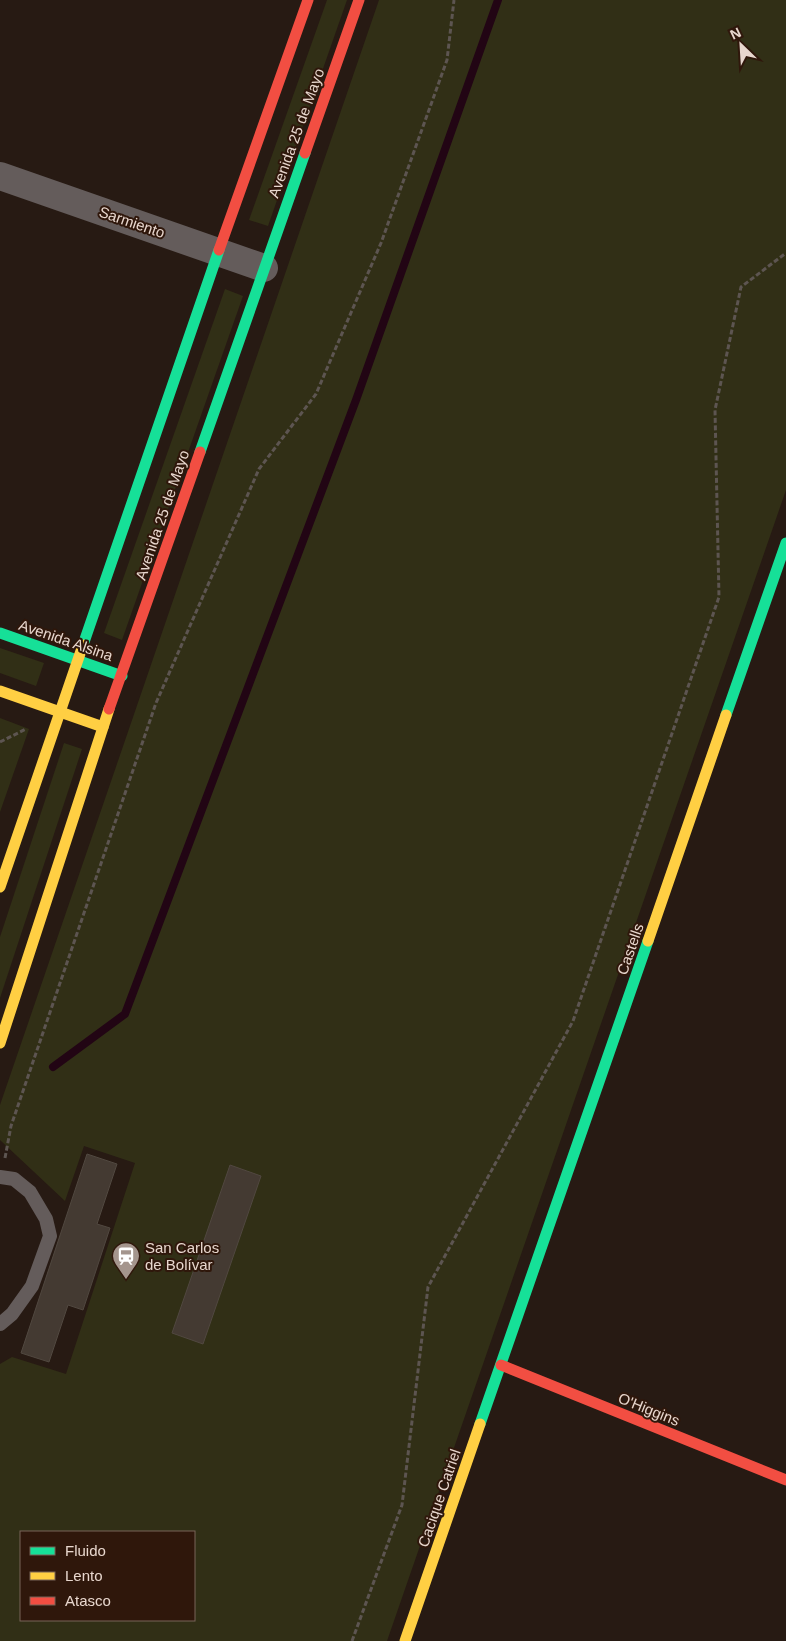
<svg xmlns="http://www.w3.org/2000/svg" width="786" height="1641" font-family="Helvetica,sans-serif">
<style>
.green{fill:#312f16;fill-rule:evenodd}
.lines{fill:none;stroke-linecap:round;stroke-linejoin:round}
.stream{stroke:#220514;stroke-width:8}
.building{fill:#443a32;stroke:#514840}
.path{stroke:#5d5551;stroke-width:3;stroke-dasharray:5 2.5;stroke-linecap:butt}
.lane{stroke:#645c5b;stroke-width:14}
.street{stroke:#645c5b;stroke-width:28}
.fast{stroke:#16e098;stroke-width:11}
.slow{stroke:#ffcf43;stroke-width:11}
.jam{stroke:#f24e42;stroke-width:11}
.labels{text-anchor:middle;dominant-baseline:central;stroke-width:4;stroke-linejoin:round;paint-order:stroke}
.street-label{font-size:15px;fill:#e8d7ce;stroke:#2f170b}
.poi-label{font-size:15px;fill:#e8d7ce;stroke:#2f170b;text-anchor:start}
</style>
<rect width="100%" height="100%" fill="#271a13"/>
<g class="green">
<path d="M 327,0 L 347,0 L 268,226 L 249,220 Z"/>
<path d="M 379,0 L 786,0 L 786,490 L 387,1641 L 0,1641 L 0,1364 L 12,1357 L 66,1374 L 135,1163 L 84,1146 L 65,1201 L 0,1140 L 0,1105 ZM 21,1532 L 194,1532 L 194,1620 L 21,1620 Z"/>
<path d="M 225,289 L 243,296 L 122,640 L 104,633 Z"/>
<path d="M 0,648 L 44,663 L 36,686 L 0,673 Z"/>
<path d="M 0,718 L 29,729 L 0,812 Z"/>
<path d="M 64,743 L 82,749 L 0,998 L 0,937 Z"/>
</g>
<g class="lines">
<path class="stream" d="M 53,1067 L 125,1014 L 356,400 L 498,0"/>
</g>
<g class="building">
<path d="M 87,1154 L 117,1164 L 97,1224 L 110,1228 L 83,1310 L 68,1305 L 49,1362 L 21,1353 Z"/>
<path d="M 230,1165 L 261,1176 L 203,1344 L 172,1333 Z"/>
</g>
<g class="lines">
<g class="path">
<path d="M 0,742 L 26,729"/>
<path d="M 5,1158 L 11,1126 L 156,703 L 259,469 L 316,394 L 381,243 L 447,60 L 454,0"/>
<path d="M 352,1641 L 402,1505 L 428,1287 L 573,1021 L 719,597 L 715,410 L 741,287 L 786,253"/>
</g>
<path class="lane" d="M 0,1177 L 14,1179 L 30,1192 L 46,1219 L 50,1236 L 32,1286 L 12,1314 L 0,1324"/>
<path class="street" d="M 0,176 L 264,268"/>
<g class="fast">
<path d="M 200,452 L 305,153"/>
<path d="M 0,633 L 122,676"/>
<path d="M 83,645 L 219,250"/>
<path d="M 726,715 L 786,543"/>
<path d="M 480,1424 L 648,941"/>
</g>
<g class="slow">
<path d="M 0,691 L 103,727"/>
<path d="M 0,887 L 83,645"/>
<path d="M 648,941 L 726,715"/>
<path d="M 0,1043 L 109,709"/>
<path d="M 405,1641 L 480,1424"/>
</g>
<g class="jam">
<path d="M 305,153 L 359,0"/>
<path d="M 219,250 L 308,0"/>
<path d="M 109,709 L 200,452"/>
<path d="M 501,1365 L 786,1480"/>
</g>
</g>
<defs>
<g id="station-pin" transform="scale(1.4375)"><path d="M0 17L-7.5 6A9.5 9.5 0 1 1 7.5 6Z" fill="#a4958d" stroke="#2f170b"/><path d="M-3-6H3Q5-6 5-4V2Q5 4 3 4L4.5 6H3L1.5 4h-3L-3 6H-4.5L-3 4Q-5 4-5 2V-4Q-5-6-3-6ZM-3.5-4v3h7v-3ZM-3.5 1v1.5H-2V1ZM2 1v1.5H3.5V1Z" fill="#fff"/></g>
</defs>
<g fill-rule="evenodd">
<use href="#station-pin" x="126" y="1256"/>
</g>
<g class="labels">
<g class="street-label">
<text transform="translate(296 133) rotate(-70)">Avenida 25 de Mayo</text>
<text transform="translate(132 222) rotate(19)">Sarmiento</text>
<text transform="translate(162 515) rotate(-71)">Avenida 25 de Mayo</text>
<text transform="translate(66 640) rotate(19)">Avenida Alsina</text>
<text transform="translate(630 949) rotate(-71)">Castells</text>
<text transform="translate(649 1409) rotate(22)">O'Higgins</text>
<text transform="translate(439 1498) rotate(-71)">Cacique Catriel</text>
</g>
<g class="poi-label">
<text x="145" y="1247">San Carlos<tspan x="145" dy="17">de Bolívar</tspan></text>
</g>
</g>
<rect x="20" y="1531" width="175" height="90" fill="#2f170b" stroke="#796459"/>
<rect x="30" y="1547" width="25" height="8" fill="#16e098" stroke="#796459"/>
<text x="65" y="1556" font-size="15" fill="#e8d7ce">Fluido</text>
<rect x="30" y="1572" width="25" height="8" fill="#ffcf43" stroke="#796459"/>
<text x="65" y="1581" font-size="15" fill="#e8d7ce">Lento</text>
<rect x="30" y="1597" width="25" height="8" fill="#f24e42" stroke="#796459"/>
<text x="65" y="1606" font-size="15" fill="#e8d7ce">Atasco</text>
<g transform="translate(741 45) rotate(335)" stroke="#2f170b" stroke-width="4" paint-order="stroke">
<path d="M0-4L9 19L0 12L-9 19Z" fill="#e8d7ce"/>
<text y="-8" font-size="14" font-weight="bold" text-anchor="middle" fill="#e8d7ce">N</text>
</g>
</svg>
